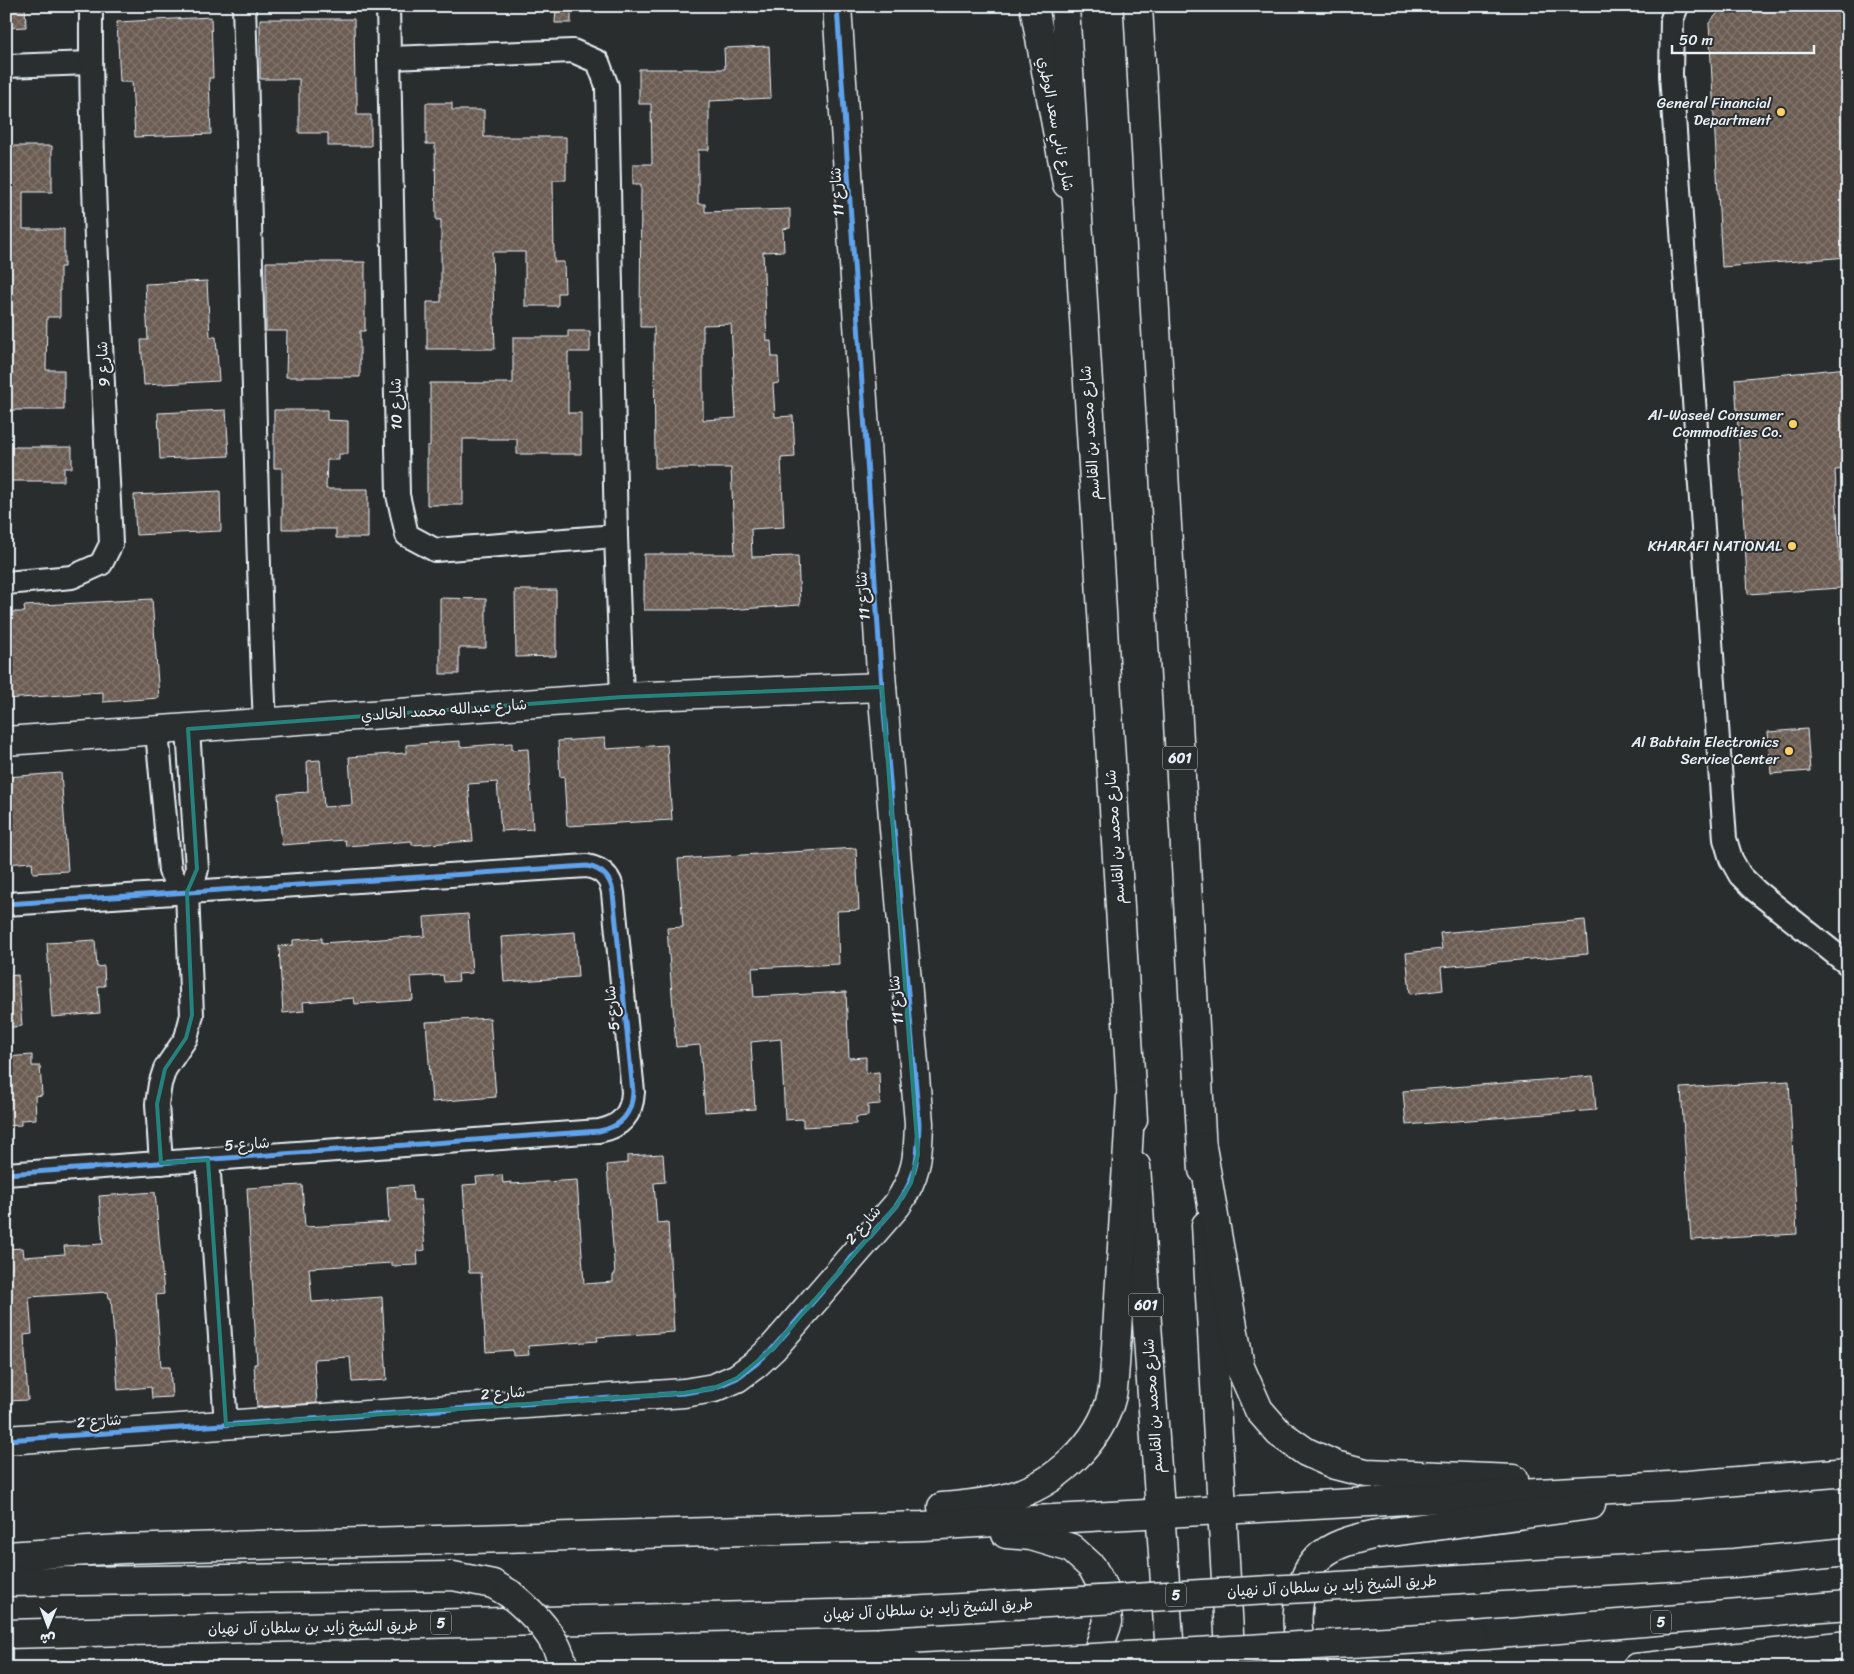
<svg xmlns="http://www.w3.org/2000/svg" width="1854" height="1674" font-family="Sriracha,'Playpen Sans Arabic',sans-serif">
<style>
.building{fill:url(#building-cross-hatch);stroke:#e8f1f8;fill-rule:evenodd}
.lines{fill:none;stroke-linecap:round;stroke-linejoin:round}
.minor-casing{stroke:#e8f1f8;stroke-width:26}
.tertiary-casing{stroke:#e8f1f8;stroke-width:31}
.primary-casing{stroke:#e8f1f8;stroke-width:31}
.motorway-casing{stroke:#e8f1f8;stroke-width:31}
.minor{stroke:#2a2d2e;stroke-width:22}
.tertiary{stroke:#2a2d2e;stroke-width:28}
.primary{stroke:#2a2d2e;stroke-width:28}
.motorway{stroke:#2a2d2e;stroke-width:28}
.motorway-bridge-casing{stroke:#e8f1f8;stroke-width:31;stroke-linecap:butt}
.motorway-bridge{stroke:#2a2d2e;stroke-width:28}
.cycleway-casing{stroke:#2a2d2e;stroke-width:8}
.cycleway{stroke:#60a3ed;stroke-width:5}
.marked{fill:none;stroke:#25827c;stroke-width:4;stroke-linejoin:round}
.poi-dot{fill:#ffd166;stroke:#2a2d2e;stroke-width:2}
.labels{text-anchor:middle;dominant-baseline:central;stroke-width:4;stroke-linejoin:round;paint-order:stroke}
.shield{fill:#2a2d2e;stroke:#afb6bb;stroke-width:1}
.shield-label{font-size:14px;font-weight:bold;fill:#e8f1f8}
.poi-label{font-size:15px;fill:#e8f1f8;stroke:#2a2d2e;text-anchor:end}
.street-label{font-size:15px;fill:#e8f1f8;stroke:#2a2d2e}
</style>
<defs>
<pattern id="building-cross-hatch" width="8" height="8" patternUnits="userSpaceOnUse" patternTransform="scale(1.25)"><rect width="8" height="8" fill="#6b5c52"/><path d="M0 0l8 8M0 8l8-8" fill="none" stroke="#80746c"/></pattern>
</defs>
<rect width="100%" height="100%" fill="#2a2d2e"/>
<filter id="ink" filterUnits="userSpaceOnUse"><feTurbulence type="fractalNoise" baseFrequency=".02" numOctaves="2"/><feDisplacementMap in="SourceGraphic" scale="10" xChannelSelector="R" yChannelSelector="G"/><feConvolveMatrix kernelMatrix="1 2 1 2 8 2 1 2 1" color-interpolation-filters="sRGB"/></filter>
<g filter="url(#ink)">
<g class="building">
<path d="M 6,6 L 25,6 L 26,27 L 6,28 Z"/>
<path d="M 556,6 L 571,6 L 571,23 L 555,23 Z"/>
<path d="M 1724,6 L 1848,6 L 1848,257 L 1722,267 L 1709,23 Z"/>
<path d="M 211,17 L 213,78 L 209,78 L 211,134 L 135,137 L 132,82 L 120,82 L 117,22 Z"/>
<path d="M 260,19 L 354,19 L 355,92 L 357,92 L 357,115 L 371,115 L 371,146 L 328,146 L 328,133 L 299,133 L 299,79 L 260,79 Z"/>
<path d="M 769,46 L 771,98 L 709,101 L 709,150 L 698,150 L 698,204 L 705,204 L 705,212 L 790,209 L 790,228 L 783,229 L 784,251 L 763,252 L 767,341 L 771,341 L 772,357 L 778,357 L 779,383 L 773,384 L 775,417 L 793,416 L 795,457 L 781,458 L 784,527 L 751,529 L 752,557 L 798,556 L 800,605 L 726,610 L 644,610 L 644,554 L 735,554 L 731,468 L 655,468 L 654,327 L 640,327 L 641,184 L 633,184 L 633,164 L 652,164 L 651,104 L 639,104 L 639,69 L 725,69 L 724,48 ZM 731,324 L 736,418 L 703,420 L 703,325 Z"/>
<path d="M 426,103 L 452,103 L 452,110 L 484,110 L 484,137 L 566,137 L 566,180 L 553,180 L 554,262 L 564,262 L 565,293 L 558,293 L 558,306 L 525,306 L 525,252 L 492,252 L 495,349 L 427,349 L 427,302 L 441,302 L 441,220 L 436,220 L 435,144 L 426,144 Z"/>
<path d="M 6,146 L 52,146 L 52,192 L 23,192 L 23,229 L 64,229 L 64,267 L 60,267 L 60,317 L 47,317 L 46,370 L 64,370 L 64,410 L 6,410 L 6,365 L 9,365 Z"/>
<path d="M 266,262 L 365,262 L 365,331 L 360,331 L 360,377 L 286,377 L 287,331 L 266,331 Z"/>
<path d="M 207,281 L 210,337 L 216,337 L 219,381 L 144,385 L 141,340 L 148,340 L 145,284 Z"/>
<path d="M 568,331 L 590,331 L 590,352 L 568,352 L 568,413 L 581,413 L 581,454 L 517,454 L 517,439 L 463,439 L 463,505 L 427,505 L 427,446 L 430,446 L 430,383 L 513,383 L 513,337 L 568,337 Z"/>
<path d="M 1848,368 L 1848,469 L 1835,470 L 1841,588 L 1748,594 L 1735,379 Z"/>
<path d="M 226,410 L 229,456 L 160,459 L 158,413 Z"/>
<path d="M 274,410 L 327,410 L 327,420 L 348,421 L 348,454 L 339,454 L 339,460 L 327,460 L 326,489 L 368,489 L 368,538 L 336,538 L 336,529 L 282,529 L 282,468 L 274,468 Z"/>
<path d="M 6,447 L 72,447 L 72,468 L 64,468 L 64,481 L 6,481 Z"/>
<path d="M 220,491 L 221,531 L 136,535 L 134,495 Z"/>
<path d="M 515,590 L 556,590 L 556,656 L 516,657 Z"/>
<path d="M 440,598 L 486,599 L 486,648 L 459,648 L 459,674 L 440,674 Z"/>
<path d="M 152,599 L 159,698 L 103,702 L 103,692 L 6,699 L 6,612 L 25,612 L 24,606 Z"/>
<path d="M 1807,729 L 1810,771 L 1771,774 L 1768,732 Z"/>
<path d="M 605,738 L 606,749 L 667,745 L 672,820 L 567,826 L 564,776 L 560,777 L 558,741 Z"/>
<path d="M 460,741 L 460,747 L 512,743 L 512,750 L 528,749 L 533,829 L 501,831 L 497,782 L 468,784 L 473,841 L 412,845 L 412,841 L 346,846 L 345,840 L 282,845 L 278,794 L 308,792 L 307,761 L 320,760 L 324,807 L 352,805 L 349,757 L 406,753 L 406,745 Z"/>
<path d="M 61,773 L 68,871 L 33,873 L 32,862 L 6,864 L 6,777 Z"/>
<path d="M 856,848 L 859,910 L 837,911 L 839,964 L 752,968 L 754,997 L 846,992 L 849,1058 L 866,1057 L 866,1073 L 879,1072 L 880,1104 L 868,1105 L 868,1116 L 856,1117 L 856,1124 L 803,1127 L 803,1119 L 785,1120 L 781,1039 L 751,1042 L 755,1109 L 705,1112 L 700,1045 L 676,1047 L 667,928 L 683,927 L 678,859 Z"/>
<path d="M 468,914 L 472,973 L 458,974 L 459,981 L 444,982 L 443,975 L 411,977 L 413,1000 L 355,1004 L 354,998 L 303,1002 L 304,1011 L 283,1013 L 279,946 L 293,945 L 293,940 L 322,938 L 322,943 L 425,936 L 424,917 Z"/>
<path d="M 1585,920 L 1588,954 L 1441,967 L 1443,990 L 1410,994 L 1406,953 L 1442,949 L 1440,933 Z"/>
<path d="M 575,932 L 578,977 L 504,982 L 501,937 Z"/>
<path d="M 95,940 L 97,967 L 104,966 L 105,986 L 98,986 L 100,1013 L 52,1017 L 47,943 Z"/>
<path d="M 18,975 L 22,1026 L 6,1028 L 6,976 Z"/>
<path d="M 490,1018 L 496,1097 L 432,1102 L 426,1022 Z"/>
<path d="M 32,1055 L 32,1066 L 40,1066 L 42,1095 L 35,1096 L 36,1119 L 21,1120 L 21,1125 L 6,1126 L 6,1057 Z"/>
<path d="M 1593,1076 L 1596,1110 L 1406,1125 L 1403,1091 Z"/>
<path d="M 1789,1081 L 1797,1234 L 1691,1240 L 1681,1088 Z"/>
<path d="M 663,1154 L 665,1182 L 654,1183 L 657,1223 L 668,1222 L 674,1332 L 597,1337 L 598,1341 L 528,1346 L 529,1355 L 513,1356 L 513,1350 L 486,1352 L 481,1273 L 469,1273 L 463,1185 L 477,1184 L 476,1177 L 502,1175 L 503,1183 L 511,1182 L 511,1184 L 577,1180 L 584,1284 L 613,1282 L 613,1275 L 615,1274 L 607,1165 L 627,1163 L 627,1156 Z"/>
<path d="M 302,1185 L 305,1227 L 389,1222 L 387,1187 L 412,1185 L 413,1200 L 421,1200 L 425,1250 L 417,1251 L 418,1265 L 392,1266 L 392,1263 L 309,1268 L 312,1302 L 382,1297 L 387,1380 L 352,1382 L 350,1357 L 314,1359 L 317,1403 L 257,1407 L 254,1364 L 257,1364 L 247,1188 Z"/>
<path d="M 155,1192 L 164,1294 L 156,1295 L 161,1367 L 170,1367 L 172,1397 L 152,1398 L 151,1387 L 118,1390 L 111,1298 L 109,1298 L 108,1292 L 29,1297 L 32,1334 L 24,1335 L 28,1400 L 6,1401 L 6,1249 L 23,1248 L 24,1257 L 65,1254 L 64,1246 L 103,1244 L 99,1196 Z"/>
</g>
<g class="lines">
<g class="minor-casing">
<g id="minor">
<path d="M 244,6 C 252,245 254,485 265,724"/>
<path d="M 388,6 L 398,495 L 407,535 L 435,550 L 616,536"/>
<path d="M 1677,6 L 1672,19 L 1671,75 L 1725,839 L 1731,859 L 1740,875 L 1756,891 L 1848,964"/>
<path d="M 389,58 L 573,51 L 598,62 L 607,86 L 616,536 L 622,697"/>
<path d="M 6,66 L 91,63"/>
<path d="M 6,583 L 72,577 L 101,564 L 111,544 C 103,365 90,185 91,6"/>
<path d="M 157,732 L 170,871 L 178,886 L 187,892"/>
<path d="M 6,904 L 587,866 C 602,869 611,877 613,893 L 633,1092 C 632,1114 621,1127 599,1131 L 6,1174"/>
<path d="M 208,1160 L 226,1425"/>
<path d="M 161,1163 L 157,1104 L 160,1084 L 165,1069 L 186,1038 L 192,1015 L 187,892 L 193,884 L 197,869 L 188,729"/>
</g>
</g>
<g class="tertiary-casing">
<g id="tertiary">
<path d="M 1034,6 L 1067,184"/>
<path d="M 6,741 L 622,697 L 882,687"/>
<path d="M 6,1440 L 684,1393 L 714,1388 L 737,1378 L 756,1364 L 773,1348 L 897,1205 C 917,1175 918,1158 919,1123 L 882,687 L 837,6"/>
</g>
</g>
<g class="primary-casing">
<g id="primary">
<path d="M 1065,6 L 1133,1120"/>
<path d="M 1138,6 L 1203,1170"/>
<path d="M 1136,1166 L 1171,1668"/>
<path d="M 1206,1225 L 1231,1668"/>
</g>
</g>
<g class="motorway-casing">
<g id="motorway">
<path d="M 1202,1147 L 1240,1367 L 1259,1410 L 1279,1433 L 1306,1452 L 1335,1465 L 1366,1473 L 1514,1479"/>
<path d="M 942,1507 C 964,1505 985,1503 1006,1498 C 1054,1486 1100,1444 1112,1395 C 1114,1385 1114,1375 1115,1365 L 1131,1096"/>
<path d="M 1006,1534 L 1031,1536 L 1071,1548 L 1092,1567 L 1104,1589 L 1108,1622 L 1097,1653 L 1084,1668"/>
<path d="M 6,1556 L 121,1549 L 922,1526 L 1688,1485 L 1848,1472"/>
<path d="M 1477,1578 L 1734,1563 L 1848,1552"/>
<path d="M 6,1582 L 453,1576 L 493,1584 L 510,1594"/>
<path d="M 6,1634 L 875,1613"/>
<path d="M 1474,1636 L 1848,1605"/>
<path d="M 1314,1668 C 1306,1656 1300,1643 1298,1629 C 1296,1609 1302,1572 1317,1559 C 1333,1543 1356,1539 1377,1534 L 1591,1505"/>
<path d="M 1636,1668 L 1848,1645"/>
</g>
</g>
<use href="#minor" class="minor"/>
<use href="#tertiary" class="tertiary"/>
<use href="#primary" class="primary"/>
<use href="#motorway" class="motorway"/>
<g class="motorway-bridge-casing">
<g id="motorway-bridge">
<path d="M 510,1594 C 534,1614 557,1636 564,1668"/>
<path d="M 875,1613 L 1477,1578"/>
<path d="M 917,1668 L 1474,1636"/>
</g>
</g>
<use href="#motorway-bridge" class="motorway-bridge"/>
<g class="cycleway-casing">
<g id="cycleway">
<path d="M 6,904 L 587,866 C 602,869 611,877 613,893 L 633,1092 C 632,1114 621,1127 599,1131 L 6,1174"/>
<path d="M 6,1440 L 684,1393 L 714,1388 L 737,1378 L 756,1364 L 773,1348 L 897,1205 C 917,1175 918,1158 919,1123 L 882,687 L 837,6"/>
</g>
</g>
<use href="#cycleway" class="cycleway"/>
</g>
</g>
<path class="marked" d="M 882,687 L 918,1154 L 911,1183 L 897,1205 L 773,1348 L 737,1378 L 714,1388 L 684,1393 L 226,1425 L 208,1160 L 161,1163 L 157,1104 L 165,1069 L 186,1038 L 192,1015 L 187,892 L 197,869 L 188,729 L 622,697 Z"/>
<g class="poi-dot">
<circle cx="1781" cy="112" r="5"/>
<circle cx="1793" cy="424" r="5"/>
<circle cx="1792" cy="546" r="5"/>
<circle cx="1789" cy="751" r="5"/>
</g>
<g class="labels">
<g class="shield">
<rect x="1162.5" y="746.5" width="35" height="23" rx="4"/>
<rect x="1128.5" y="1293.5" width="35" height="23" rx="4"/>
<rect x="1166" y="1583.5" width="20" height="23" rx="4"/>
<rect x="1651" y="1610.5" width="20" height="23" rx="4"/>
<rect x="431" y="1611.5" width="20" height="23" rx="4"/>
</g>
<g class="shield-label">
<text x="1180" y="758">601</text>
<text x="1146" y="1305">601</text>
<text x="1176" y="1595">5</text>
<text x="1661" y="1622">5</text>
<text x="441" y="1623">5</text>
</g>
<g class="poi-label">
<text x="1771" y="103">General Financial<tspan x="1771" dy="17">Department</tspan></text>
<text x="1783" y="415">Al-Waseel Consumer<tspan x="1783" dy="17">Commodities Co.</tspan></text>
<text x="1782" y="546">KHARAFI NATIONAL</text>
<text x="1779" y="742">Al Babtain Electronics<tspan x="1779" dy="17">Service Center</tspan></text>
</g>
<g class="street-label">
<text transform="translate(1056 124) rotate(79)">شارع نابي سعد الوطري</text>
<text transform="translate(837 192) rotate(-94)">شارع 11</text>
<text transform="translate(103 364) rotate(-93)">شارع 9</text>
<text transform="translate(396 404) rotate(-91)">شارع 10</text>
<text transform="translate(1090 433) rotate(-94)">شارع محمد بن القاسم</text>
<text transform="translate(863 596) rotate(-94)">شارع 11</text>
<text transform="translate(444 710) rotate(-4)">شارع عبدالله محمد الخالدي</text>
<text transform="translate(1115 837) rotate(-94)">شارع محمد بن القاسم</text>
<text transform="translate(896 1000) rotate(-95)">شارع 11</text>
<text transform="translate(612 1008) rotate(-96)">شارع 5</text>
<text transform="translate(247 1144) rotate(-4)">شارع 5</text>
<text transform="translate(863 1225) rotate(-49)">شارع 2</text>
<text transform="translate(503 1393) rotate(-4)">شارع 2</text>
<text transform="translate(1153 1406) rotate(-94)">شارع محمد بن القاسم</text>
<text transform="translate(99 1421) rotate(-4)">شارع 2</text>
<text transform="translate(1332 1586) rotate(-3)">طريق الشيخ زايد بن سلطان آل نهيان</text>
<text transform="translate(928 1609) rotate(-3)">طريق الشيخ زايد بن سلطان آل نهيان</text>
<text transform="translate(313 1627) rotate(-1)">طريق الشيخ زايد بن سلطان آل نهيان</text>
</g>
</g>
<rect width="1854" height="1674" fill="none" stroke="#2a2d2e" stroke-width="25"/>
<rect x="12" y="12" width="1829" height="1649" fill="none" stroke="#e8f1f8" stroke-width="2" filter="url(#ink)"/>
<g transform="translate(48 1626) rotate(181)" stroke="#2a2d2e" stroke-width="4" paint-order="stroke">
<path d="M0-4L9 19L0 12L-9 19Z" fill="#e8f1f8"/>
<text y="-8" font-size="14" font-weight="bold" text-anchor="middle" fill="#e8f1f8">ش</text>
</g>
<path d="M1672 45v8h142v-8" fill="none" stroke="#e8f1f8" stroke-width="2.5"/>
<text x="1679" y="45" font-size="15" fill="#e8f1f8" stroke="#2a2d2e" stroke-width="4" paint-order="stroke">50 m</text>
</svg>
